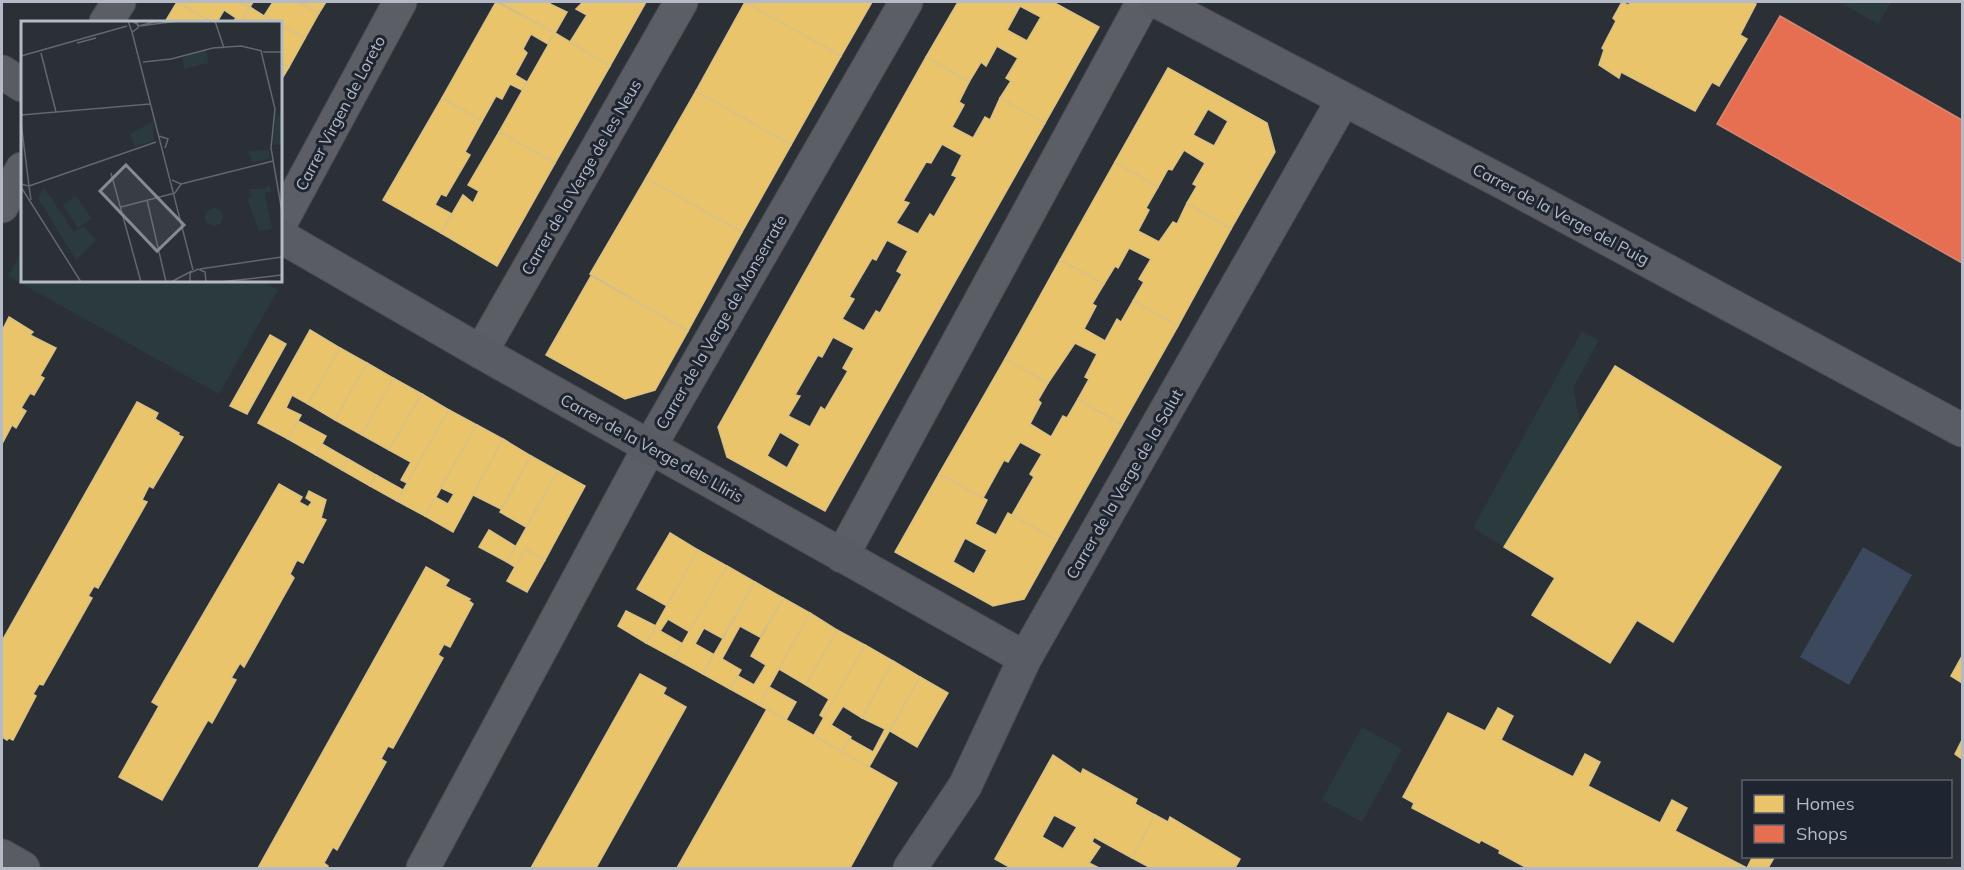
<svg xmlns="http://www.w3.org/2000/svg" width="1964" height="870" font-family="Mulish,sans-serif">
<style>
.green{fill:#2b3a3d}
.water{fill:#3b485e}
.homes{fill:#e9c46a;stroke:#d9c186;stroke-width:1.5;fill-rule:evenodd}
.shops{fill:#e76f51;stroke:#d88674;stroke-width:1.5}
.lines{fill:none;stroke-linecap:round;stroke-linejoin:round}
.street-casing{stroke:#474a4f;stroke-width:35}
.secondary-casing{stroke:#474a4f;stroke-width:35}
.street{stroke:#5b5e64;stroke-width:33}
.secondary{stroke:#595c63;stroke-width:33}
.labels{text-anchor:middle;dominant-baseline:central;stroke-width:6;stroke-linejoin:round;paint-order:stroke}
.street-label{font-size:16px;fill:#b5bbc6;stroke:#1f2530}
.inset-road{fill:none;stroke:#626770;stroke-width:1.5}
.view{fill:#858a94;fill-opacity:0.15;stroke:#858a94;stroke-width:3}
.inset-edge{fill:none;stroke:#b5bbc6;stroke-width:3}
</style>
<rect width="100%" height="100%" fill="#2b2f36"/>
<g class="green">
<path d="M 1839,2 L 1891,2 L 1878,24 Z"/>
<path d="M 22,251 L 22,280 L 262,280 L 278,290 L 219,394 L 8,276 Z"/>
<path d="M 1582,331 L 1599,340 L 1573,388 L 1580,422 L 1504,547 L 1473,528 Z"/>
<path d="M 1362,727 L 1402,749 L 1362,822 L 1322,800 Z"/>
</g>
<path class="water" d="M 1863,547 L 1912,575 L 1849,685 L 1800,657 Z"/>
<g class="homes">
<path d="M 177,2 L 212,22 L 165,22 Z"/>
<path d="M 177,2 L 239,2 L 250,7 L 241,22 L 233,22 L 236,18 L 224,10 L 217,22 L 212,22 Z"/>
<path d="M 239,2 L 253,2 L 250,7 Z"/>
<path d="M 273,2 L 298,2 L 319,13 L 305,38 L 264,16 Z"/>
<path d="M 298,2 L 326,2 L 319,13 Z"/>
<path d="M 496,2 L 555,33 L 548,44 L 531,34 L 523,49 L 527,53 L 515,75 L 527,82 L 522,90 L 510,84 L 502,99 L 496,96 L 482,121 L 442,98 Z"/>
<path d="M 499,2 L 551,2 L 550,4 L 567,12 L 555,33 Z"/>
<path d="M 583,2 L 646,2 L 610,66 L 570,42 L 587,15 L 576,9 Z"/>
<path d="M 745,2 L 841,56 L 791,145 L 696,91 Z"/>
<path d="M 745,2 L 872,2 L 841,56 Z"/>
<path d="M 958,2 L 1053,2 L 1099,27 L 1045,123 L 1000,98 L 1011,81 L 1006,78 L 1018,58 L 997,46 L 986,66 L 981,62 L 969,82 L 926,57 ZM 1020,6 L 1041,17 L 1027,41 L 1007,30 Z"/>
<path d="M 1622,2 L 1628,5 L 1631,2 L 1752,2 L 1756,4 L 1740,35 L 1747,39 L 1719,86 L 1712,82 L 1695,111 L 1621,72 L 1619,78 L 1599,65 L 1604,50 L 1602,48 L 1616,21 L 1613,18 Z"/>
<path d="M 250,7 L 264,16 L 277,22 L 246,22 L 242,20 Z"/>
<path d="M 280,25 L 305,38 L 289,67 L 280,62 Z"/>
<path d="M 555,33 L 610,66 L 555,163 L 499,132 Z"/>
<path d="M 926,57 L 969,82 L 959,102 L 964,105 L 952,127 L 973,138 L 985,117 L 990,120 L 1000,98 L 1045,123 L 825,511 L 727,457 L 718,427 ZM 942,144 L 962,155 L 952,175 L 957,177 L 934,217 L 930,214 L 918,234 L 896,223 L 909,203 L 903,201 L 926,162 L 931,163 ZM 887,240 L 908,251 L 897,271 L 902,274 L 880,313 L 876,311 L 864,331 L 842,319 L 854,299 L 849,297 L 872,258 L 876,260 ZM 833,337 L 854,348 L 843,368 L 848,371 L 825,410 L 821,407 L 810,427 L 788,416 L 800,396 L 795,395 L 818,355 L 822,357 ZM 780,432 L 800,444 L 787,468 L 767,456 Z"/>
<path d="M 280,62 L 289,67 L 280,82 Z"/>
<path d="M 1168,68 L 1267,123 L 1275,152 L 1231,229 L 1187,203 L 1197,186 L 1193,184 L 1205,163 L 1184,150 L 1172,170 L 1168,169 L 1158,187 L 1115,162 ZM 1208,109 L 1228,121 L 1214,146 L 1193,135 Z"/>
<path d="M 696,91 L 791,145 L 742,232 L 646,178 Z"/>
<path d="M 442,98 L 482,121 L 465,152 L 470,155 L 446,196 L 441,194 L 435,205 L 452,214 L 441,233 L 383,200 Z"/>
<path d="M 499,132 L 555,163 L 497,266 L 441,233 L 463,195 L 473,203 L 479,191 L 468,185 Z"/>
<path d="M 1115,162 L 1158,187 L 1146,208 L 1149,210 L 1138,231 L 1159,242 L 1173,222 L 1177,224 L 1187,203 L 1231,229 L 1178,326 L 1133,301 L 1144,282 L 1139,279 L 1151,259 L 1129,248 L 1118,268 L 1115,266 L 1104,284 L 1060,260 Z"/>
<path d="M 646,178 L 742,232 L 688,331 L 590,274 Z"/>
<path d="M 1060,260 L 1104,284 L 1092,304 L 1096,306 L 1084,329 L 1105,341 L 1117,319 L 1121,322 L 1133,301 L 1178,326 L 1122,425 L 1078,399 L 1089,379 L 1085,377 L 1097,354 L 1075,343 L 1048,383 L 1005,359 Z"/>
<path d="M 591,276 L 688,331 L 655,390 L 625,399 L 546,355 Z"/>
<path d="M 9,317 L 33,332 L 30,335 L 56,348 L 40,376 L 44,378 L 34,395 L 30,393 L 21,408 L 26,411 L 16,428 L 12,425 L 2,444 L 2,331 Z"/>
<path d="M 310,330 L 340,348 L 308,404 L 292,395 L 286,408 L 301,415 L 288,439 L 258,423 Z"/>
<path d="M 270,335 L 286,344 L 247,414 L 230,406 Z"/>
<path d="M 340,348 L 367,363 L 335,420 L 308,404 Z"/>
<path d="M 1005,359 L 1048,383 L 1038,400 L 1041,403 L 1030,424 L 1051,437 L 1063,416 L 1067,418 L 1078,399 L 1122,425 L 1057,540 L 1012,515 L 1034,477 L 1030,474 L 1042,454 L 1020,442 L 1008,462 L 1004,460 L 983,498 L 939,474 Z"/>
<path d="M 367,363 L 393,378 L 362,435 L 335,420 Z"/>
<path d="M 1615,366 L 1781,467 L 1673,642 L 1637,620 L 1610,663 L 1532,615 L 1555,578 L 1504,547 Z"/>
<path d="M 393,378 L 422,394 L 389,450 L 362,435 Z"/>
<path d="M 422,394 L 449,410 L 407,483 L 401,480 L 411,462 L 389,450 Z"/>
<path d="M 137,402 L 158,413 L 155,419 L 179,433 L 178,435 L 183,437 L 153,488 L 149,486 L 142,500 L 147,502 L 98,588 L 94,586 L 88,596 L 92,598 L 43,685 L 39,684 L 33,694 L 36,696 L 13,740 L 9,738 L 7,740 L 2,737 L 2,641 Z"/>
<path d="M 449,410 L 477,425 L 425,516 L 397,501 Z"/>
<path d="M 298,421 L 326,436 L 316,455 L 288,439 Z"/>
<path d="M 477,425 L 503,439 L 453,532 L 425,516 L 435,497 L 448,504 L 454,494 L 441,488 Z"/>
<path d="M 503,439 L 531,456 L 501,509 L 473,495 Z"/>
<path d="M 322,444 L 348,459 L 342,470 L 316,455 Z"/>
<path d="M 531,456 L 558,471 L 526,527 L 500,512 Z"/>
<path d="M 348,459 L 376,475 L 370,486 L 342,470 Z"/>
<path d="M 558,471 L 585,486 L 545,560 L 525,549 L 515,567 L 507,562 Z"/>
<path d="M 939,474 L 987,500 L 975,524 L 996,535 L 1008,513 L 1057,540 L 1024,599 L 993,606 L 895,552 ZM 965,538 L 987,550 L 974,574 L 953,562 Z"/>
<path d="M 376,475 L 403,490 L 397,501 L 370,486 Z"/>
<path d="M 279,484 L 302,497 L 299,502 L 308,507 L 312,502 L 306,498 L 309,491 L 326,500 L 321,518 L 326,520 L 303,563 L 297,560 L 290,574 L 294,578 L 244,667 L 240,663 L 231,678 L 236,680 L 212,723 L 208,720 L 162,800 L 119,777 L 159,706 L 152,702 Z"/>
<path d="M 489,530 L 515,546 L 507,562 L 479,547 Z"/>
<path d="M 670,533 L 698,550 L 667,606 L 637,589 Z"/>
<path d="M 525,549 L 545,560 L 527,592 L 507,581 Z"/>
<path d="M 698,550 L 727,566 L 690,632 L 668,619 L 660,631 L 683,644 L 674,658 L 646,643 Z"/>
<path d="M 727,566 L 755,582 L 722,638 L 704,628 L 695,644 L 713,654 L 703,674 L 674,658 Z"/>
<path d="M 426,567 L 449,580 L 445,586 L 470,599 L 468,600 L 473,604 L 450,647 L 444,644 L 438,655 L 443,658 L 393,748 L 388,746 L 381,759 L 386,762 L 337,850 L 333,847 L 324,863 L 328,866 L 327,868 L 258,868 Z"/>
<path d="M 755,582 L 783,598 L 760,637 L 740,626 L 722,659 L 741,670 L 730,689 L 703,674 Z"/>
<path d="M 783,598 L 810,613 L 759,705 L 730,689 L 738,676 L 754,685 L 766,665 L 751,656 Z"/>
<path d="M 626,611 L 656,626 L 646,643 L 618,626 Z"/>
<path d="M 810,613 L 837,630 L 806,685 L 779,669 Z"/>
<path d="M 837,630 L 865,645 L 824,718 L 820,715 L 829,699 L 806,685 Z"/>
<path d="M 865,645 L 893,661 L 862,718 L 843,706 L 831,725 L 851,737 L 842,752 L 814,735 Z"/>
<path d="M 1962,656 L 1962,683 L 1951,676 Z"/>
<path d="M 893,661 L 920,677 L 869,767 L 842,752 L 850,739 L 873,752 L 885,729 L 862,718 Z"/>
<path d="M 640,674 L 666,688 L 663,694 L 686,707 L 596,868 L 531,868 Z"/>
<path d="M 920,677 L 948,693 L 917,747 L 890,731 Z"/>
<path d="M 769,687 L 796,702 L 786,720 L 759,705 Z"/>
<path d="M 1498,708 L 1513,716 L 1501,740 L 1573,777 L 1585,754 L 1600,762 L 1588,786 L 1660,823 L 1672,800 L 1687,808 L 1675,831 L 1747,868 L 1527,868 L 1499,853 L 1500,850 L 1481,840 L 1479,843 L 1412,808 L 1414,803 L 1403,797 L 1448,713 L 1485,731 Z"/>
<path d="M 767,709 L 897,783 L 850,868 L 677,868 Z"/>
<path d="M 1962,740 L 1962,759 L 1955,754 Z"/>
<path d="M 1053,755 L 1081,774 L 1083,769 L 1137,799 L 1135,804 L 1155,815 L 1132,858 L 1094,837 L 1092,842 L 1100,847 L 1089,863 L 1099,868 L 1011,868 L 995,859 ZM 1054,815 L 1077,827 L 1063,849 L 1042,837 Z"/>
<path d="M 1155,815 L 1168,822 L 1170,817 L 1240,859 L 1235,868 L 1151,868 L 1132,858 Z"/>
<path d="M 1753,856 L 1775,856 L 1768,868 L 1747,868 Z"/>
</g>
<path class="shops" d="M 1780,16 L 1962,120 L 1962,263 L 1717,124 Z"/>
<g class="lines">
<g class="street-casing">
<g id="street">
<path d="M 106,22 L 119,2"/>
<path d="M 2,206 L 22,169"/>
<path d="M 280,224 L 400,2"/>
<path d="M 481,352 L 681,2"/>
<path d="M 842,556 L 1143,2"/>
<path d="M 423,868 L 650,446 L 906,2"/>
</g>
</g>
<g class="secondary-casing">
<g id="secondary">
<path d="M 1158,2 L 1506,184 L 1962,430"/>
<path d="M 2,72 L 22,85"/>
<path d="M 280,236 L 481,352 L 1025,658"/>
<path d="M 2,856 L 23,868"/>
<path d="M 910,868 L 965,786 L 1025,658 L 1343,100"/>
</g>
</g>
<use href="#street" class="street"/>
<use href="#secondary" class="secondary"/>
</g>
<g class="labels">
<g class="street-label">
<text transform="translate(340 113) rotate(-62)">Carrer Virgen de Loreto</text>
<text transform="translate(581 177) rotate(-60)">Carrer de la Verge de les Neus</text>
<text transform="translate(1561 214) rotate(28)">Carrer de la Verge del Puig</text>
<text transform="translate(721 322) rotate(-60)">Carrer de la Verge de Monserrate</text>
<text transform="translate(652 448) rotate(29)">Carrer de la Verge dels Lliris</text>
<text transform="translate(1124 484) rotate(-60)">Carrer de la Verge de la Salut</text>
</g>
</g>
<g transform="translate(21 21)">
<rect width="261" height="261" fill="#2b2f36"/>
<path d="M 185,29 L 188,42 L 163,48 L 161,36 ZM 255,94 L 261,95 L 261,123 L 252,124 ZM 132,100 L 133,120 L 114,126 L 109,113 ZM 248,129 L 249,138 L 231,141 L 228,130 ZM 249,163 L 250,171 L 244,172 L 251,208 L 238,210 L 226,177 L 231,176 L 229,168 L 243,168 ZM 23,166 L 53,211 L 62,205 L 75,219 L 55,239 L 17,177 ZM 55,175 L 71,198 L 57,207 L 42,184 ZM184 196a9 9 0 1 1 18 0a9 9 0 1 1-18 0Z" fill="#2b3a3d"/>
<path class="inset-road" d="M 107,0 L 111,11 L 117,7 L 116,0M 111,0 L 119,5 L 157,0M 194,0 L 203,27M 118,5 L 136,0M 111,11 L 172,249M 56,22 L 75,17M 240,30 L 254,88 L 250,127 L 261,191M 242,31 L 261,31M 20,32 L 35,91M 0,35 L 106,5M 122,41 L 150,38 L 192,27 L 220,25 L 241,30M 0,94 L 129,83M 0,101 L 8,165M 138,115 L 147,118 L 144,127M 90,152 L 120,261M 151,159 L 160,163 L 154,172M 0,163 L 8,165 L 10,179M 160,163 L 252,140M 8,165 L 135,121M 0,166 L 60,261M 126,179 L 145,261M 100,186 L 154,172M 179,248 L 261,236M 150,261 L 171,250M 169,261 L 169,252 L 177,248 L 184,251 L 185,261M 199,261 L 261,254"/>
<path class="view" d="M 105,144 L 163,204 L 136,230 L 79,170 Z"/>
<rect width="261" height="261" class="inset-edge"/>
</g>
<rect width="1964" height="870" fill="none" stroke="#b5bbc6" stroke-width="6"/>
<rect x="1742" y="780" width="210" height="78" fill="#1f2530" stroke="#5b616c" stroke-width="1.5"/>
<rect x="1754" y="795" width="30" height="18" fill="#e9c46a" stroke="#5b616c" stroke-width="1.5"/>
<text x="1796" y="810" font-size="18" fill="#b5bbc6">Homes</text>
<rect x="1754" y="825" width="30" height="18" fill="#e76f51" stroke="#5b616c" stroke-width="1.5"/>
<text x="1796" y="840" font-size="18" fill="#b5bbc6">Shops</text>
</svg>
